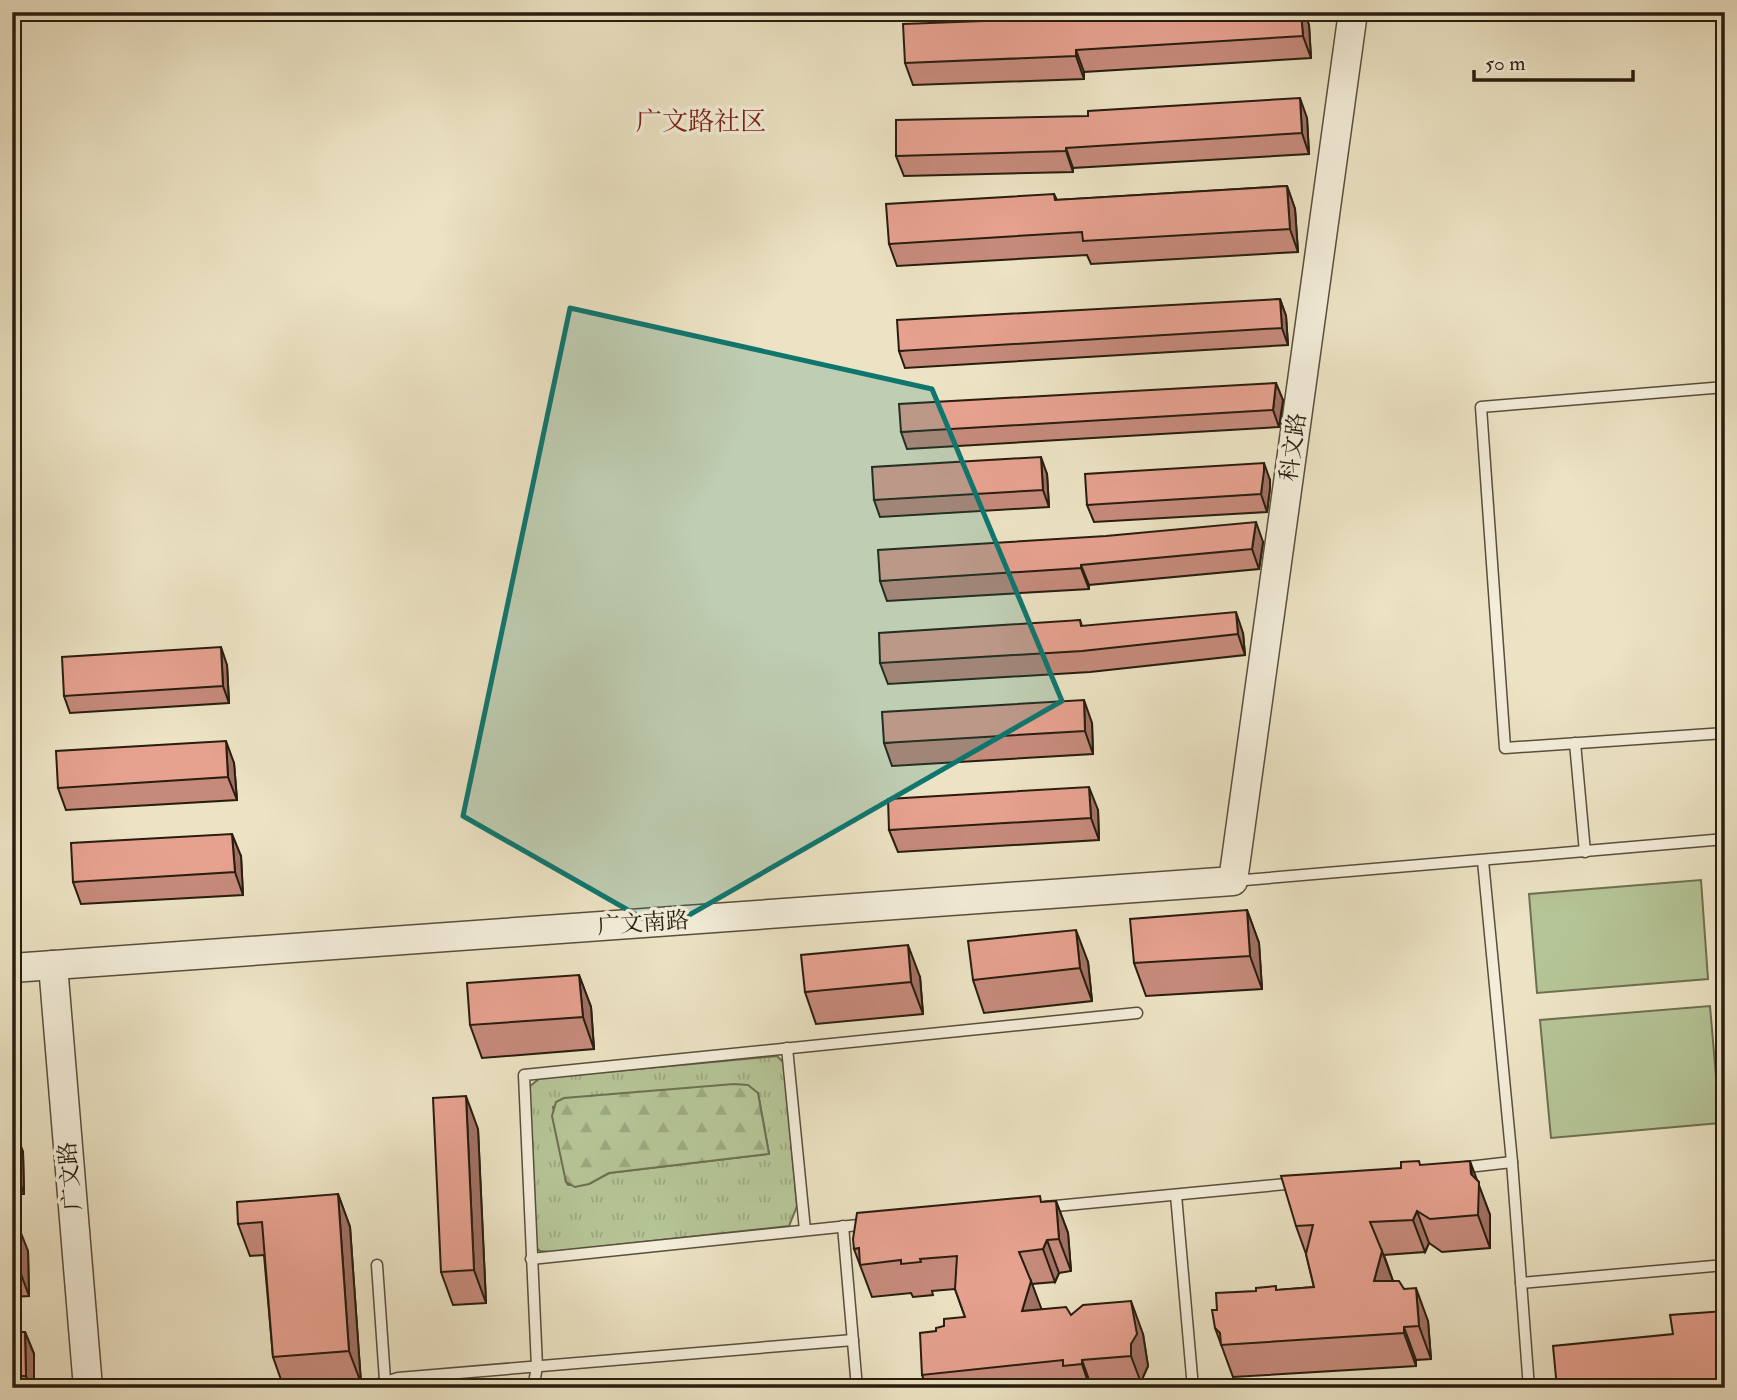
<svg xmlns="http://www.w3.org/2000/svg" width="1737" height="1400" font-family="'IM FELL Double Pica','Noto Serif SC',serif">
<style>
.grass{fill:url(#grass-tufts);stroke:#6e7052;stroke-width:2;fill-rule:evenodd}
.forest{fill:url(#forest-firs);stroke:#6e7052;stroke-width:2}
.pitch{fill:#b5c496;stroke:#6e7052;stroke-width:2}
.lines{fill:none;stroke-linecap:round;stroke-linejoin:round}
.service-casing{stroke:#594e3c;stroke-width:13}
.tertiary-casing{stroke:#594e3c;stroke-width:31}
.service{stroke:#f3edd9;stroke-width:10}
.tertiary{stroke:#f3edd9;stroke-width:28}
.wall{fill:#c68a7b;stroke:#281d0f;stroke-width:2}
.shaded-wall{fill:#a17164;stroke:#281d0f;stroke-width:2}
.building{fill:#e6a18f;stroke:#281d0f;stroke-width:2}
.marked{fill:#0f766e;fill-opacity:0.2;stroke:#0f766e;stroke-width:5;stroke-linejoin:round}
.labels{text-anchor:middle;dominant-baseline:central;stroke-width:7;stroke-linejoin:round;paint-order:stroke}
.street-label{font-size:23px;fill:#281d0f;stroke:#f3edd9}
.quarter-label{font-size:26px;fill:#7a1f14;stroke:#f3edd9}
</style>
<defs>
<pattern id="grass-tufts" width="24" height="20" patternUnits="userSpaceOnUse" patternTransform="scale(1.75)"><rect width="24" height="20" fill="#b5c496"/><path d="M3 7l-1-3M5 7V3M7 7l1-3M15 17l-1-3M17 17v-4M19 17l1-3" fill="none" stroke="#9ca880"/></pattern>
<pattern id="forest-firs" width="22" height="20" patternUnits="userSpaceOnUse" patternTransform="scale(1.75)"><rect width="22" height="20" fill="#b5c496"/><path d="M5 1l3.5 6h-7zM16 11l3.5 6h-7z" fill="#9ca880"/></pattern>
</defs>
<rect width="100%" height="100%" fill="#ece3c4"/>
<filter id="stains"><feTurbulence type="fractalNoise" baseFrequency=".00286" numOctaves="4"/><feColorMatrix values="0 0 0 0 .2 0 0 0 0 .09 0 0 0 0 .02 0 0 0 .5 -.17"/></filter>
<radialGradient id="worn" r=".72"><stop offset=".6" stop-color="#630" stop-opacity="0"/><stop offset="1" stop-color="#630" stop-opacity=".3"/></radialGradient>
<path class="grass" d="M 777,1056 L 784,1063 L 797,1206 L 789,1226 L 551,1252 L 540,1251 L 535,1247 L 529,1087 L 540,1078 ZM 758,1093 L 769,1154 L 609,1173 L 589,1184 L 568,1185 L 566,1181 L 553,1107 Z"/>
<path class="forest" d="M 734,1084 L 748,1085 L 758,1093 L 769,1154 L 609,1173 L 589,1184 L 575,1187 L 566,1182 L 552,1116 L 556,1102 L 564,1098 Z"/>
<g class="pitch">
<path d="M 1701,880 L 1708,979 L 1537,993 L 1529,894 Z"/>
<path d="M 1710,1006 L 1720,1123 L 1551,1138 L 1540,1020 Z"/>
</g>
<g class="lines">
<g class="service-casing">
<g id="service">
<path d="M 1725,387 L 1481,407 L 1505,748 L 1725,733"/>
<path d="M 1575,743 L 1585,852"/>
<path d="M 1483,861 L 1512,1162 L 1529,1388"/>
<path d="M 1233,881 L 1725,839"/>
<path d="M 787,1048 L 805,1230"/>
<path d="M 1459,1168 L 1512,1162"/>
<path d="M 1176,1195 L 1193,1388"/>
<path d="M 1045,1207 L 1297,1183"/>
<path d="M 843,1226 L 857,1388"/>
<path d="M 531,1259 L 868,1224"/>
<path d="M 377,1265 L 385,1380"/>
<path d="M 1521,1283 L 1725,1265"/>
<path d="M 367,1388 L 398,1378 L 853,1340"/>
<path d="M 533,1388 L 537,1367 L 524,1075 L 1137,1013"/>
</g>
</g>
<g class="tertiary-casing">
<g id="tertiary">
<path d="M 53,965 L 88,1388"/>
<path d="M 12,968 L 1233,881 L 1353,12"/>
</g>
</g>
<use href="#service" class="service"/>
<use href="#tertiary" class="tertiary"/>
</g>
<g class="wall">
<path d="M 1164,12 L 1304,12 L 1309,25 L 1311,58 L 1084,72 L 1084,79 L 913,85 L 905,63 L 1095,17 Z"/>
<path d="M 1307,118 L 1309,154 L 1073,168 L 1073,172 L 904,176 L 896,156 Z"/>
<path d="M 1287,186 L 1295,209 L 1298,252 L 1091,264 L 1087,255 L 897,266 L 889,244 L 1054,194 L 1057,200 Z"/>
<path d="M 1280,299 L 1286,316 L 1288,345 L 905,368 L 899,351 Z"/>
<path d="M 1283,400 L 1279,427 L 907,449 L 901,432 Z"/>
<path d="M 1047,474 L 1049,507 L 880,517 L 874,500 Z"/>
<path d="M 1270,480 L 1270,488 L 1267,512 L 1094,522 L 1087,505 Z"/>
<path d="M 1263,542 L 1259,569 L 1089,585 L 1089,589 L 887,601 L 880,581 Z"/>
<path d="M 1080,620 L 1082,626 L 1243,633 L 1245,655 L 1090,672 L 888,684 L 880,663 Z"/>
<path d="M 227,665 L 229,703 L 70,713 L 64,696 Z"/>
<path d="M 1092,723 L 1093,754 L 892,766 L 884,743 Z"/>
<path d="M 234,763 L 237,800 L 66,810 L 58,788 Z"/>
<path d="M 1098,810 L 1099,840 L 898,852 L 889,830 Z"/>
<path d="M 241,856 L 243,895 L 81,904 L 73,882 Z"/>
<path d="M 1247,910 L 1259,943 L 1262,989 L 1146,996 L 1134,963 Z"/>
<path d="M 1088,962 L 1092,1001 L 984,1013 L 973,980 Z"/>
<path d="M 579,975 L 591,1007 L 594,1049 L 482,1058 L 470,1025 Z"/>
<path d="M 920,977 L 923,1014 L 816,1024 L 805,992 Z"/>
<path d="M 12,1129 L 23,1152 L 24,1194 L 12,1194 Z"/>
<path d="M 478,1129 L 486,1303 L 453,1305 L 441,1272 Z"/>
<path d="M 1421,1165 L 1477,1181 L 1490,1215 L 1490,1248 L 1442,1252 L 1429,1243 L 1425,1252 L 1384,1255 L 1393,1281 L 1404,1289 L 1428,1321 L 1431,1359 L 1416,1360 L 1416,1366 L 1233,1377 L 1215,1328 L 1217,1310 L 1278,1290 L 1314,1287 L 1306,1254 L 1296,1226 L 1401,1168 Z"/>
<path d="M 338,1194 L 350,1227 L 361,1383 L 307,1388 L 284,1388 L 273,1357 L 264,1255 L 250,1256 L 238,1224 Z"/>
<path d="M 1056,1201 L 1068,1233 L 1071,1271 L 1059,1273 L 1055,1282 L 1032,1284 L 1041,1309 L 1071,1315 L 1143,1334 L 1148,1366 L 1143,1377 L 1143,1388 L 927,1388 L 922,1375 L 936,1331 L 944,1326 L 965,1317 L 955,1289 L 932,1291 L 933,1295 L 913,1297 L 911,1293 L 872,1297 L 854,1249 L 1042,1202 Z"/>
<path d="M 12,1229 L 28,1251 L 29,1296 L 12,1297 Z"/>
<path d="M 12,1332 L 25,1332 L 34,1354 L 34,1388 L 12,1388 Z"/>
</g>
<g class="shaded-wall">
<path d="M 1301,12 L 1304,12 L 1309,25 L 1311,58 L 1303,36 Z"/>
<path d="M 1076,50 L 1084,72 L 1084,79 L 1076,56 Z"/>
<path d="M 1300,98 L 1307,118 L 1309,154 L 1302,133 Z"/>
<path d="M 1066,148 L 1073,168 L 1073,172 L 1066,151 Z"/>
<path d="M 1287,186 L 1295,209 L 1298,252 L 1290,229 Z"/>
<path d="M 1280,299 L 1286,316 L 1288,345 L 1282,328 Z"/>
<path d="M 1276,383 L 1283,400 L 1279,427 L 1273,410 Z"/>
<path d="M 1041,457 L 1047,474 L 1049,507 L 1043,490 Z"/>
<path d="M 1264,463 L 1270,480 L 1270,488 L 1267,512 L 1261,494 Z"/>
<path d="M 1256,522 L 1263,542 L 1259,569 L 1252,549 Z"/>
<path d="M 1081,565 L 1089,585 L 1089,589 L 1081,568 Z"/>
<path d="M 1236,612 L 1243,633 L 1245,655 L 1238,634 Z"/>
<path d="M 221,647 L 227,665 L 229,703 L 223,686 Z"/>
<path d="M 1084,700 L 1092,723 L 1093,754 L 1085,731 Z"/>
<path d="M 226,741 L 234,763 L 237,800 L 228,777 Z"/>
<path d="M 1089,787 L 1098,810 L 1099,840 L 1091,818 Z"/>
<path d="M 232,834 L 241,856 L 243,895 L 235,872 Z"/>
<path d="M 1247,910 L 1259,943 L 1262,989 L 1250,956 Z"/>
<path d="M 1076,930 L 1088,962 L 1092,1001 L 1080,968 Z"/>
<path d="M 908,945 L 920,977 L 923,1014 L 911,982 Z"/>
<path d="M 579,975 L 591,1007 L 594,1049 L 583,1017 Z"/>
<path d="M 466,1096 L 478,1129 L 486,1303 L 474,1270 Z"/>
<path d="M 15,1129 L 23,1152 L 24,1194 L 16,1171 Z"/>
<path d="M 1470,1161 L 1490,1215 L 1490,1248 L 1478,1215 Z"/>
<path d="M 338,1194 L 350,1227 L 361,1383 L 349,1351 Z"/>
<path d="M 1056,1201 L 1068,1233 L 1071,1271 L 1059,1239 Z"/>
<path d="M 1417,1211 L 1429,1243 L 1425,1252 L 1413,1220 Z"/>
<path d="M 19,1228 L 28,1251 L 29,1296 L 21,1274 Z"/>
<path d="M 1047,1240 L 1059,1273 L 1055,1282 L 1043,1249 Z"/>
<path d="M 1382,1251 L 1394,1284 L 1374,1281 Z"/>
<path d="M 1031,1281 L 1043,1313 L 1022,1311 Z"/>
<path d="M 1416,1288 L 1428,1321 L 1431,1359 L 1419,1326 Z"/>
<path d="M 1131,1301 L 1143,1334 L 1148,1366 L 1143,1377 L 1143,1388 L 1131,1356 Z"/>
<path d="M 1404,1327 L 1416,1360 L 1416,1366 L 1404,1333 Z"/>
<path d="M 25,1332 L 34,1354 L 34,1388 L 30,1388 L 26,1376 Z"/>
<path d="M 1082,1360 L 1092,1388 L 1090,1388 L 1082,1364 Z"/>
</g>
<g class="building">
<path d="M 1164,12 L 1301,12 L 1303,36 L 1076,50 L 1076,56 L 905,63 L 903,24 L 1095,17 Z"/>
<path d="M 1300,98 L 1302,133 L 1066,148 L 1066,151 L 896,156 L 896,120 L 1088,116 L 1088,111 Z"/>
<path d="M 1287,186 L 1290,229 L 1083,241 L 1082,232 L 889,244 L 886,204 L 1054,194 L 1055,200 Z"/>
<path d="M 1280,299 L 1282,328 L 899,351 L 897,320 Z"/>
<path d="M 1276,383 L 1273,410 L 901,432 L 899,404 Z"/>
<path d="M 1041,457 L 1043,490 L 874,500 L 872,467 Z"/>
<path d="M 1264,463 L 1264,471 L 1261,494 L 1087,505 L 1085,474 Z"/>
<path d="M 1256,522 L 1252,549 L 1081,565 L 1081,568 L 880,581 L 878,550 L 1106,536 Z"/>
<path d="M 1236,612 L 1238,634 L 1082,651 L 880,663 L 879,633 L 1080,620 L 1081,626 Z"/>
<path d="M 221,647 L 223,686 L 64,696 L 62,657 Z"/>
<path d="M 1084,700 L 1085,731 L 884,743 L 882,712 Z"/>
<path d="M 226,741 L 228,777 L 58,788 L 56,751 Z"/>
<path d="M 1089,787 L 1091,818 L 889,830 L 888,799 Z"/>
<path d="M 232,834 L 235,872 L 73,882 L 71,843 Z"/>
<path d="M 1247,910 L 1250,956 L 1134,963 L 1130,919 Z"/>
<path d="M 1076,930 L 1080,968 L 973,980 L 968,941 Z"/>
<path d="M 908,945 L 911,982 L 805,992 L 801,955 Z"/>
<path d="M 579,975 L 583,1017 L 470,1025 L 467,983 Z"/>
<path d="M 466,1096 L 474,1270 L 441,1272 L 433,1098 Z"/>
<path d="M 12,1129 L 15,1129 L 16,1171 L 12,1171 Z"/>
<path d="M 1419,1161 L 1420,1165 L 1470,1161 L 1471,1174 L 1479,1182 L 1478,1215 L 1430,1219 L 1417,1211 L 1413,1220 L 1370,1222 L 1382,1251 L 1374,1281 L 1399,1281 L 1404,1289 L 1416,1288 L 1419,1326 L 1404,1327 L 1404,1333 L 1221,1345 L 1220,1333 L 1215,1328 L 1212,1310 L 1217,1310 L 1216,1293 L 1256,1291 L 1256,1288 L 1276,1286 L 1276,1290 L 1314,1287 L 1306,1254 L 1313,1225 L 1296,1226 L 1281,1176 L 1401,1168 L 1401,1162 Z"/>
<path d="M 338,1194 L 349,1351 L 273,1357 L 262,1222 L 238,1224 L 237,1202 Z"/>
<path d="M 1040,1196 L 1041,1202 L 1056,1201 L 1059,1239 L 1047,1240 L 1043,1249 L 1019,1252 L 1031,1281 L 1022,1311 L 1066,1307 L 1071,1315 L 1083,1305 L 1131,1301 L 1137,1334 L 1131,1344 L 1131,1356 L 1082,1360 L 1082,1364 L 1063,1366 L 1063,1360 L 922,1375 L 920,1333 L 936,1331 L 936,1328 L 944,1326 L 944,1319 L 965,1317 L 955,1289 L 957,1256 L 920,1259 L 921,1262 L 901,1264 L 901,1260 L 860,1265 L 859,1248 L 854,1249 L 853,1239 L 857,1213 Z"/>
<path d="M 19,1228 L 21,1274 L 12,1274 L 12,1229 Z"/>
<path d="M 1725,1311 L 1725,1388 L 1557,1388 L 1553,1346 L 1673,1334 L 1670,1315 Z"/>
<path d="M 12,1332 L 25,1332 L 26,1376 L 12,1376 Z"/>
</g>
<path class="marked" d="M 570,308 L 932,389 L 1062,701 L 663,930 L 463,816 Z"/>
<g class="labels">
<g class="street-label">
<text transform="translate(1293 447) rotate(-82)">科文路</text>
<text transform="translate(643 923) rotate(-4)">广文南路</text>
<text transform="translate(70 1176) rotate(-95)">广文路</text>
</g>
<g class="quarter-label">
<text x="701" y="122">广文路社区</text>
</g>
</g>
<rect width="1737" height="1400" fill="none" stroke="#ece3c4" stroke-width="42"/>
<rect x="14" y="14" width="1709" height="1372" fill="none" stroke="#281d0f" stroke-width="3.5"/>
<rect x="21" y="21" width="1695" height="1358" fill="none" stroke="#281d0f" stroke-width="2"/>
<path d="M1474 70v10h159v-10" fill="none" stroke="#281d0f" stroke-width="3.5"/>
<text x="1485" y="70" font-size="21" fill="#281d0f" stroke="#f3edd9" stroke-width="5" paint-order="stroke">50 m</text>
<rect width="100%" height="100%" filter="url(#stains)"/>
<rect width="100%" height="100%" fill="url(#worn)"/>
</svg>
